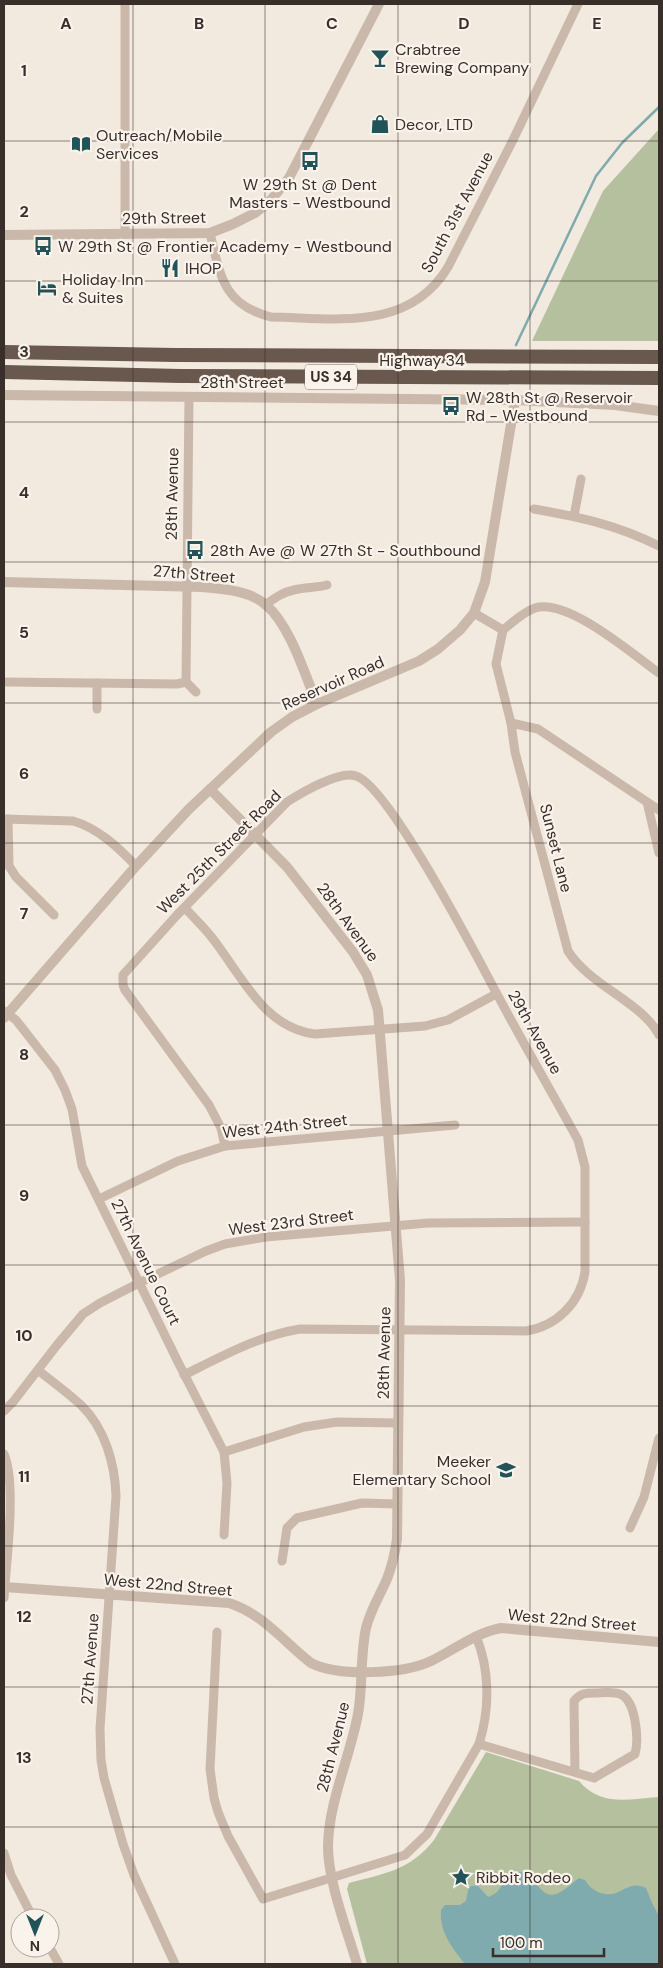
<svg xmlns="http://www.w3.org/2000/svg" width="663" height="1968" font-family="'DM Sans',sans-serif">
<style>
.green{fill:#b5c09f}
.water{fill:#7fabae}
.lines{fill:none;stroke-linecap:round;stroke-linejoin:round}
.stream{stroke:#7fabae;stroke-width:2.5}
.minor{stroke:#cab9ab;stroke-width:9}
.tertiary{stroke:#cab9ab;stroke-width:10}
.trunk{stroke:#68584e;stroke-width:14}
.grid{fill:none;stroke:#382e2a;stroke-width:1;stroke-opacity:0.55}
.labels{text-anchor:middle;dominant-baseline:central;stroke-width:4.5;stroke-linejoin:round;paint-order:stroke}
.shield{fill:#f9f3eb;stroke:#726964;stroke-width:1}
.shield-label{font-size:15px;font-weight:bold;fill:#382e2a}
.poi-label{font-size:16px;fill:#382e2a;stroke:#f9f3eb;text-anchor:start}
.street-label{font-size:16px;fill:#382e2a;stroke:#f9f3eb}
.grid-label{font-size:16px;text-anchor:middle;font-weight:bold;fill:#382e2a;stroke:#f9f3eb;stroke-width:4.5;stroke-linejoin:round;paint-order:stroke}
</style>
<rect width="100%" height="100%" fill="#f2e9df"/>
<g class="green">
<path d="M 659,129 L 659,341 L 532,341 L 603,191 Z"/>
<path d="M 486,1752 L 579,1781 C 601,1807 628,1799 659,1797 L 659,1964 L 367,1964 L 347,1889 L 349,1883 C 383,1874 411,1870 434,1840 Z"/>
</g>
<path class="water" d="M 515,1871 L 530,1874 C 549,1906 556,1896 579,1878 L 585,1880 C 591,1891 604,1897 616,1893 C 628,1888 633,1882 646,1888 L 652,1903 L 659,1916 L 659,1964 L 465,1964 C 452,1948 439,1931 441,1910 L 445,1905 L 460,1905 L 466,1901 L 468,1890 L 471,1886 L 478,1886 L 488,1897 C 501,1893 501,1884 508,1873 Z"/>
<g class="lines">
<path class="stream" d="M 516,345 L 596,176 L 622,143 L 659,107"/>
<g class="minor">
<path d="M 125,4 L 125,234"/>
<path d="M 210,233 C 220,275 223,305 271,317 C 335,318 409,332 448,267 L 513,140 L 578,4"/>
<path d="M 534,509 C 580,517 617,525 659,546"/>
<path d="M 574,516 L 581,479"/>
<path d="M 265,605 C 275,598 283,592 294,590 C 306,587 316,588 327,585"/>
<path d="M 474,613 L 503,630 C 513,622 523,612 535,608 C 568,598 632,654 659,673"/>
<path d="M 503,630 L 496,664 L 511,723 L 515,752 L 568,951 C 590,986 642,1002 659,1035"/>
<path d="M 4,682 L 177,684 L 186,682 L 196,692"/>
<path d="M 186,682 L 189,397"/>
<path d="M 97,683 L 97,709"/>
<path d="M 511,723 L 538,729 L 659,810"/>
<path d="M 647,802 L 659,853"/>
<path d="M 4,819 L 73,821 C 98,828 119,848 136,866"/>
<path d="M 8,819 L 9,866 L 16,877 L 54,915"/>
<path d="M 185,908 C 194,918 205,928 213,939 C 242,976 264,1028 315,1034 L 425,1026 L 448,1020 L 496,994"/>
<path d="M 4,1011 L 16,1020 L 55,1070 L 65,1090 L 72,1109 L 82,1166 L 178,1362 L 224,1452 L 227,1483 L 224,1535"/>
<path d="M 99,1199 L 178,1161 L 225,1146 L 455,1125"/>
<path d="M 39,1371 C 53,1382 68,1393 81,1405 C 105,1428 115,1464 116,1496 L 100,1729 L 101,1760 L 104,1778 L 123,1844 L 134,1875 L 175,1964"/>
<path d="M 184,1375 C 222,1356 258,1336 300,1329 L 526,1331 C 557,1326 580,1303 585,1272 L 585,1167 L 578,1140 C 551,1091 523,1043 497,994 C 477,957 389,786 356,776 C 340,770 301,793 287,802 L 177,915 L 123,975 L 123,985 L 125,990 L 209,1105 L 221,1128 L 225,1146"/>
<path d="M 4,1411 L 13,1402 L 57,1345 L 83,1314 L 100,1303 L 139,1283 L 206,1251 L 225,1244 L 266,1237 L 428,1223 L 585,1222"/>
<path d="M 224,1452 L 304,1427 L 337,1422 L 398,1423"/>
<path d="M 4,1454 C 17,1484 6,1563 4,1598"/>
<path d="M 630,1528 L 644,1497 L 659,1438"/>
<path d="M 282,1561 L 287,1528 L 297,1518 L 362,1503 L 397,1504"/>
<path d="M 217,1632 L 210,1769 L 214,1798 L 218,1812 L 228,1836 L 263,1899 L 405,1855 L 427,1834 L 479,1744 C 490,1709 490,1670 476,1636"/>
<path d="M 479,1744 L 594,1778 L 635,1754 C 639,1740 636,1703 622,1695 C 615,1691 603,1693 595,1693 C 586,1693 580,1693 574,1701 L 575,1772"/>
<path d="M 4,1853 L 11,1875 L 33,1918"/>
<path d="M 50,1948 L 59,1964"/>
</g>
<g class="tertiary">
<path d="M 4,235 L 210,233 L 233,224 L 255,213 L 270,201 L 289,178 L 379,4"/>
<path d="M 4,395 L 515,400 L 615,405 L 659,411"/>
<path d="M 4,582 L 202,587 C 223,589 249,590 266,605 C 290,625 305,675 317,704"/>
<path d="M 210,789 L 287,867 L 353,952 L 367,975 L 378,1010 L 400,1280 L 397,1539 C 395,1553 392,1566 387,1579 C 380,1595 370,1611 366,1628 C 360,1656 363,1686 358,1714 C 350,1757 328,1804 328,1847 C 328,1881 347,1930 357,1964"/>
<path d="M 4,1018 L 136,866 L 189,809 L 271,732 L 292,717 L 317,704 L 419,661 L 438,649 L 460,630 L 474,613 L 485,582 L 515,400"/>
<path d="M 4,1587 L 229,1603 C 263,1614 283,1641 311,1663 C 338,1677 404,1674 431,1661 C 454,1650 475,1633 501,1628 L 659,1642"/>
</g>
<g class="trunk">
<path d="M 4,352 L 175,355 L 659,357"/>
<path d="M 4,372 L 181,376 L 659,378"/>
</g>
</g>
<path class="grid" d="M 133,4 L 133,1964M 265,4 L 265,1964M 398,4 L 398,1964M 530,4 L 530,1964M 4,141 L 659,141M 4,281 L 659,281M 4,422 L 659,422M 4,562 L 659,562M 4,703 L 659,703M 4,843 L 659,843M 4,984 L 659,984M 4,1125 L 659,1125M 4,1265 L 659,1265M 4,1406 L 659,1406M 4,1546 L 659,1546M 4,1687 L 659,1687M 4,1827 L 659,1827"/>
<defs>
<g id="bar-bare" transform="scale(1.5)"><path d="M-6-5H6L.8 .8V4.5H3.5V6h-7V4.5H-.8V.8Z" fill="#215358" stroke="#f9f3eb" stroke-width="2.5" paint-order="stroke"/></g>
<g id="shop-bare" transform="scale(1.5)"><path d="M-5-2.5h2.3a2.7 3.5 0 0 1 5.4 0H5L5.5 6h-11ZM-1.5-2.5h3a1.5 2.3 0 0 0-3 0Z" fill="#215358" stroke="#f9f3eb" stroke-width="2.5" paint-order="stroke"/></g>
<g id="library-bare" transform="scale(1.5)"><path d="M-6-4Q-3-5.5-.7-3.5V5Q-3 3-6 4ZM6-4Q3-5.5 .7-3.5V5Q3 3 6 4Z" fill="#215358" stroke="#f9f3eb" stroke-width="2.5" paint-order="stroke"/></g>
<g id="bus-bare" transform="scale(1.5)"><path d="M-5-6H5V4H4V6H2V4H-2V6H-4V4H-5ZM-3.5-4V0h7V-4ZM-3.5 1.2v1.5H-2V1.2ZM2 1.2v1.5H3.5V1.2Z" fill="#215358" stroke="#f9f3eb" stroke-width="2.5" paint-order="stroke"/></g>
<g id="restaurant-bare" transform="scale(1.5)"><path d="M-5-6h1v4h1v-4h1v4h1v-4h1v5L-1.5 .5V6h-2V.5L-5-1ZM5-6V6H3V1.5H1.5Q1.5-4 5-6Z" fill="#215358" stroke="#f9f3eb" stroke-width="2.5" paint-order="stroke"/></g>
<g id="hotel-bare" transform="scale(1.5)"><path d="M-6-4.5h1.5V1H6V5H4.5V3h-9V5H-6ZM-4 0a1.8 1.8 0 1 1 3.6 0ZM.5 0V-2.5h3Q6-2.5 6 0Z" fill="#215358" stroke="#f9f3eb" stroke-width="2.5" paint-order="stroke"/></g>
<g id="school-bare" transform="scale(1.5)"><path d="M0-5L7-2L0 1L-7-2ZM-4 1L0 2.5L4 1V4Q0 6-4 4Z" fill="#215358" stroke="#f9f3eb" stroke-width="2.5" paint-order="stroke"/></g>
<g id="sight-bare" transform="scale(1.5)"><path d="M0-6L1.8-2.2L6-1.7L2.9 1.2L3.7 5.4L0 3.3L-3.7 5.4L-2.9 1.2L-6-1.7L-1.8-2.2Z" fill="#215358" stroke="#f9f3eb" stroke-width="2.5" paint-order="stroke"/></g>
</defs>
<g fill-rule="evenodd">
<use href="#bar-bare" x="380" y="58"/>
<use href="#shop-bare" x="380" y="124"/>
<use href="#library-bare" x="81" y="144"/>
<use href="#bus-bare" x="310" y="161"/>
<use href="#bus-bare" x="43" y="246"/>
<use href="#restaurant-bare" x="170" y="268"/>
<use href="#hotel-bare" x="47" y="288"/>
<use href="#bus-bare" x="451" y="406"/>
<use href="#bus-bare" x="195" y="550"/>
<use href="#school-bare" x="506" y="1470"/>
<use href="#sight-bare" x="461" y="1877"/>
</g>
<g class="labels">
<rect class="shield" x="305" y="364.5" width="52" height="25" rx="4"/>
<g class="shield-label">
<text x="331" y="377">US 34</text>
</g>
<g class="poi-label">
<text x="395" y="49">Crabtree<tspan x="395" dy="18">Brewing Company</tspan></text>
<text x="395" y="124">Decor, LTD</text>
<text x="96" y="135">Outreach/Mobile<tspan x="96" dy="18">Services</tspan></text>
<text x="310" y="184" text-anchor="middle">W 29th St @ Dent<tspan x="310" dy="18">Masters - Westbound</tspan></text>
<text x="58" y="246">W 29th St @ Frontier Academy - Westbound</text>
<text x="185" y="268">IHOP</text>
<text x="62" y="279">Holiday Inn<tspan x="62" dy="18">&amp; Suites</tspan></text>
<text x="466" y="397">W 28th St @ Reservoir<tspan x="466" dy="18">Rd - Westbound</tspan></text>
<text x="210" y="550">28th Ave @ W 27th St - Southbound</text>
<text x="491" y="1461" text-anchor="end">Meeker<tspan x="491" dy="18">Elementary School</tspan></text>
<text x="476" y="1877">Ribbit Rodeo</text>
</g>
<g class="street-label">
<text transform="translate(457 212) rotate(-62)">South 31st Avenue</text>
<text transform="translate(164 218) rotate(-1)">29th Street</text>
<text x="422" y="360">Highway 34</text>
<text x="242" y="382">28th Street</text>
<text transform="translate(172 494) rotate(-89)">28th Avenue</text>
<text transform="translate(194 574) rotate(5)">27th Street</text>
<text transform="translate(333 683) rotate(-24)">Reservoir Road</text>
<text transform="translate(556 848) rotate(76)">Sunset Lane</text>
<text transform="translate(219 852) rotate(-45)">West 25th Street Road</text>
<text transform="translate(348 922) rotate(54)">28th Avenue</text>
<text transform="translate(535 1032) rotate(61)">29th Avenue</text>
<text transform="translate(285 1126) rotate(-6)">West 24th Street</text>
<text transform="translate(291 1222) rotate(-7)">West 23rd Street</text>
<text transform="translate(146 1262) rotate(64)">27th Avenue Court</text>
<text transform="translate(384 1353) rotate(-89)">28th Avenue</text>
<text transform="translate(168 1585) rotate(5)">West 22nd Street</text>
<text transform="translate(572 1620) rotate(5)">West 22nd Street</text>
<text transform="translate(90 1659) rotate(-86)">27th Avenue</text>
<text transform="translate(333 1747) rotate(-76)">28th Avenue</text>
</g>
</g>
<g class="grid-label">
<text x="66" y="29">A</text>
<text x="199" y="29">B</text>
<text x="332" y="29">C</text>
<text x="464" y="29">D</text>
<text x="597" y="29">E</text>
<text x="24" y="76">1</text>
<text x="24" y="217">2</text>
<text x="24" y="357">3</text>
<text x="24" y="498">4</text>
<text x="24" y="638">5</text>
<text x="24" y="779">6</text>
<text x="24" y="919">7</text>
<text x="24" y="1060">8</text>
<text x="24" y="1201">9</text>
<text x="24" y="1341">10</text>
<text x="24" y="1482">11</text>
<text x="24" y="1622">12</text>
<text x="24" y="1763">13</text>
</g>
<rect width="663" height="1968" fill="none" stroke="#382e2a" stroke-width="10"/>
<g transform="translate(35 1933) rotate(180)"><circle r="24" fill="#f9f3eb" stroke="#aca49e"/>
<path d="M0-4L9 19L0 12L-9 19Z" fill="#215358"/>
<text y="-8" font-size="14" font-weight="bold" text-anchor="middle" fill="#382e2a">N</text>
</g>
<path d="M493 1948v8h111v-8" fill="none" stroke="#382e2a" stroke-width="2.5"/>
<text x="500" y="1948" font-size="15" fill="#382e2a" stroke="#f9f3eb" stroke-width="4" paint-order="stroke">100 m</text>
</svg>
